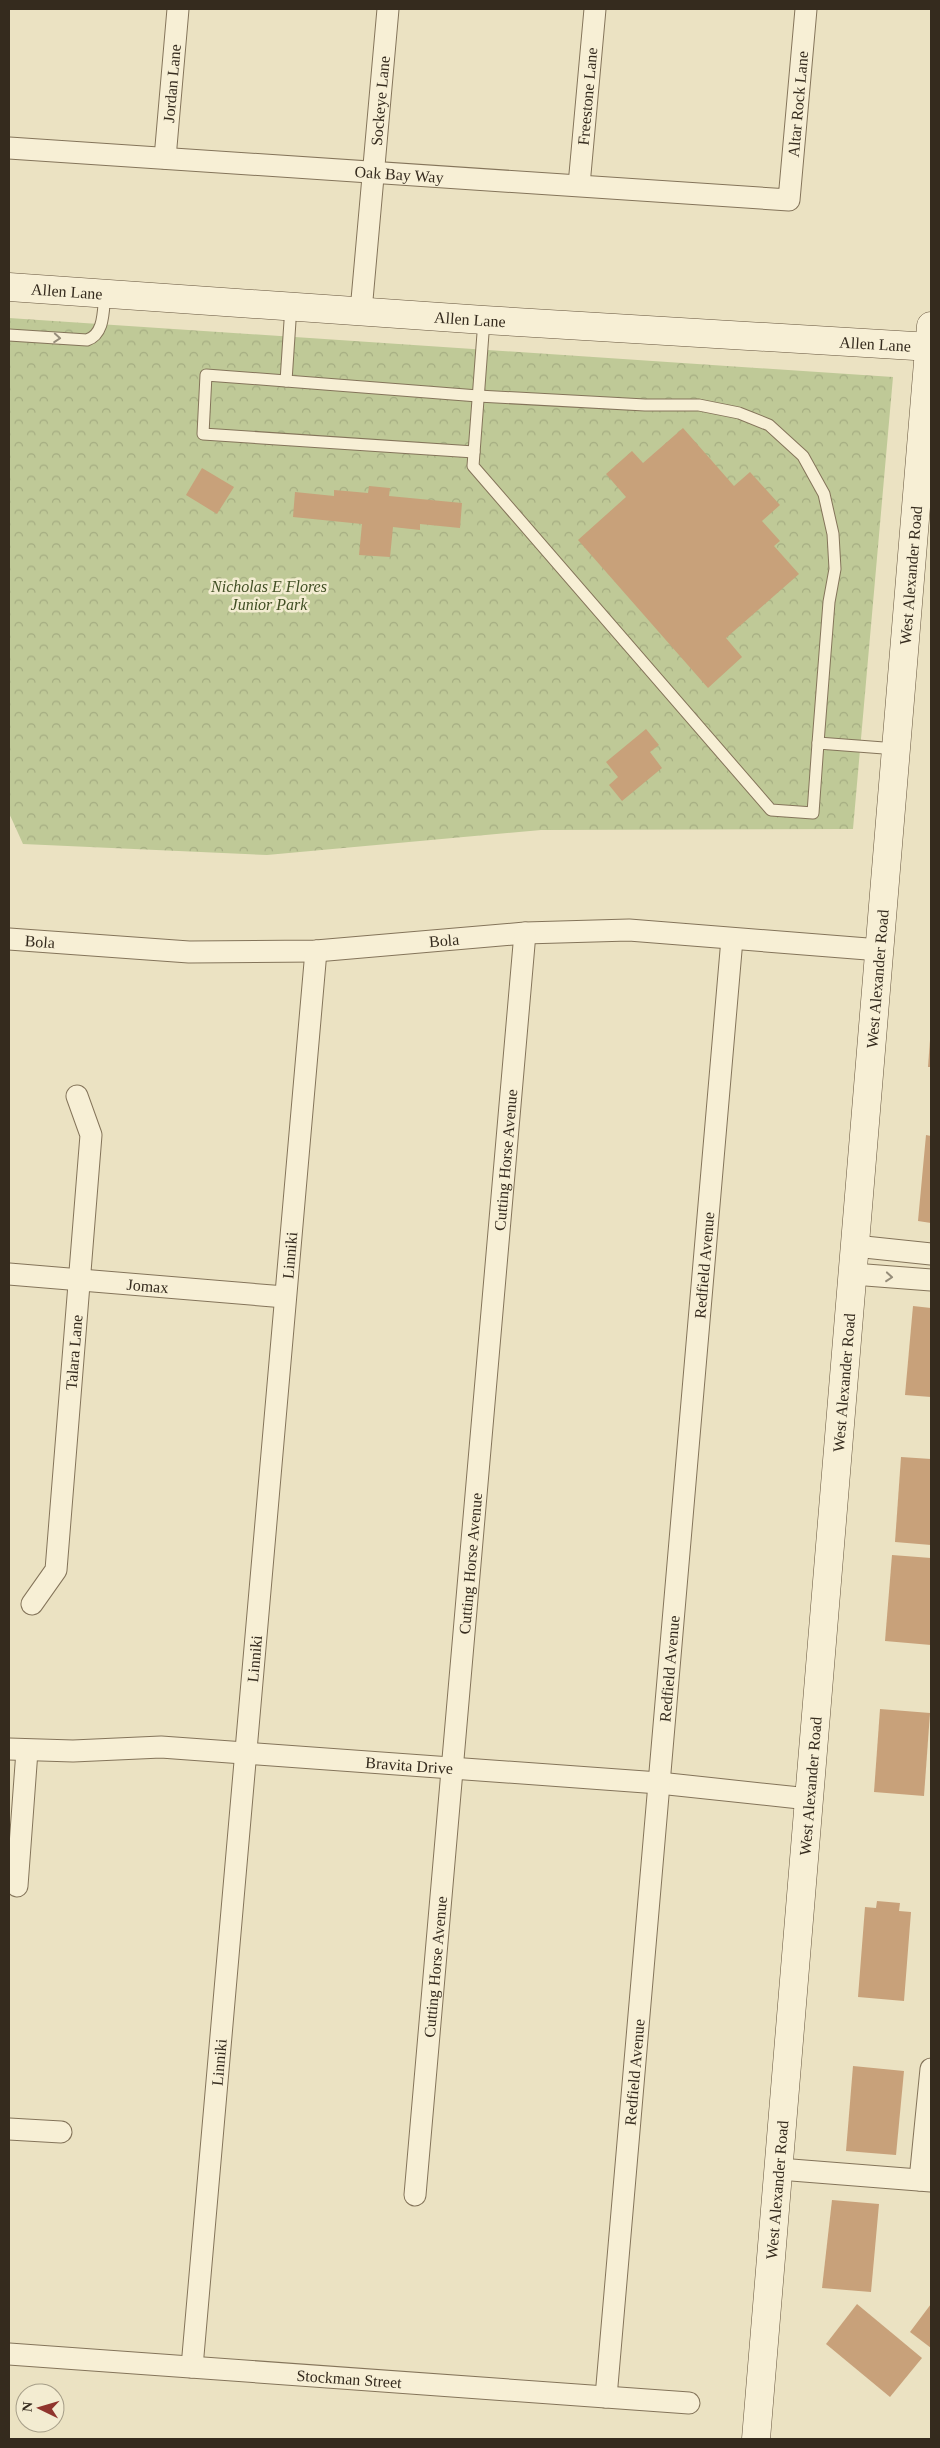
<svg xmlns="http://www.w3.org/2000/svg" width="940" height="2448" font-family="Georgia,serif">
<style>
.forest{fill:url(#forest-crowns)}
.building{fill:#c8a17a}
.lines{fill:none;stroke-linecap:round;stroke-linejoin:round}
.service-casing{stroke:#84745a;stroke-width:13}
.minor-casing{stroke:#84745a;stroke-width:23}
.secondary-casing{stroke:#66553e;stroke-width:29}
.service{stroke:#f7efd5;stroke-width:11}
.minor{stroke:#f7efd5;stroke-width:21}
.secondary{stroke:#f7efd5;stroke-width:28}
.oneway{stroke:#968d7a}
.labels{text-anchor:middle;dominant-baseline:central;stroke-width:5;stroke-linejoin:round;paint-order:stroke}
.street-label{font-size:16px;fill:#352b1e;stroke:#f3ecd1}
.park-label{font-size:16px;font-style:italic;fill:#425025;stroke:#f3ecd1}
</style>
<defs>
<pattern id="forest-crowns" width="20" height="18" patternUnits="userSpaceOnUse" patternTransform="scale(1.25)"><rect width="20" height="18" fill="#bfc997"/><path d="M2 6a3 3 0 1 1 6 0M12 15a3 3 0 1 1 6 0" fill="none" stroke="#a5ad82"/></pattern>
</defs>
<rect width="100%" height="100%" fill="#ebe2c2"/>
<path class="forest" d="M 9,318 L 893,377 L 853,829 L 541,830 L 267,855 L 23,844 L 9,813 Z"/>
<g class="building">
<path d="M 683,428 L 734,486 L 750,472 L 780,505 L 762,521 L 780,541 L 774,546 L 799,574 L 726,638 L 742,657 L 708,688 L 578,540 L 626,497 L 606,474 L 632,451 L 643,463 Z"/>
<path d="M 202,468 L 234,487 L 217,514 L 186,495 Z"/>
<path d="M 369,486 L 390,488 L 389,496 L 462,503 L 460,528 L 420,524 L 420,530 L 393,527 L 390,557 L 359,555 L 362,524 L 293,517 L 295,492 L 334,496 L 334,490 L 368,493 Z"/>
<path d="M 646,729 L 659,745 L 650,752 L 662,768 L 622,801 L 609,785 L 618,777 L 606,762 Z"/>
<path d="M 930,1040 L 931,1040 L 931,1067 L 928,1067 Z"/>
<path d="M 926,1135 L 931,1136 L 931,1223 L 918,1221 Z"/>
<path d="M 913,1306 L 931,1308 L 931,1397 L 905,1395 Z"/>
<path d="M 901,1457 L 931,1459 L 931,1545 L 895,1542 Z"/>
<path d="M 892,1555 L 931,1558 L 931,1645 L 885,1641 Z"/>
<path d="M 880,1709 L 930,1713 L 924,1796 L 874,1792 Z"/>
<path d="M 877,1901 L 900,1903 L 899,1911 L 911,1912 L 904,2001 L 858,1997 L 865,1907 L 876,1908 Z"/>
<path d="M 853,2066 L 904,2071 L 896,2155 L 846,2151 Z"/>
<path d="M 832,2200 L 879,2204 L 871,2292 L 822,2288 Z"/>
<path d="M 857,2304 L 922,2358 L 890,2397 L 826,2344 Z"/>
<path d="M 931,2304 L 931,2348 L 910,2332 Z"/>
</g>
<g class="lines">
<g class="service-casing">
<g id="service">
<path d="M 291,306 L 286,381 L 478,396 L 645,405 L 699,405 L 739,413 L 769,425 L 803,456 L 824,494 L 833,534 L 835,569 L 829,602 L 818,743"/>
<path d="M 484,320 L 473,466 L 771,810 L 813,813 L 818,743 L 897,749"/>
<path d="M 9,335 L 87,340 C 105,334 103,310 105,293"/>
<path d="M 286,381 L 206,375 L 203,434 L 474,452"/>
</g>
</g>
<g class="minor-casing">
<g id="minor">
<path id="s1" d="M 9,148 L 789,200 L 806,9"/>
<path id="s2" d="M 165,158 L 178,9"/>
<path id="s3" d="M 579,185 L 595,9"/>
<path id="s4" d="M 361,311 L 388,9"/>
<path id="s5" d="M 9,939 L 189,952 L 316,951 L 525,933 L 629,930 L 880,950"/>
<path d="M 855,1246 L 931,1254"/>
<path id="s6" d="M 9,1274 L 285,1297"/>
<path d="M 853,1274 L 931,1280"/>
<path id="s7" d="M 32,1604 L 56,1570 L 91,1135 L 77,1096"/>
<path id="s8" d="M 9,1749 L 73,1751 L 161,1747 L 659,1783 L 809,1799"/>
<path d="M 17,1886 L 27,1751"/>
<path d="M 9,2129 L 61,2132"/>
<path d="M 779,2169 L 931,2181"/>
<path d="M 920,2180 L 931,2069"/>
<path id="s9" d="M 415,2195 L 525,933"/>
<path id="s10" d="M 9,2354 L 689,2403"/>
<path id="s11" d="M 192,2367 L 316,951"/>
<path id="s12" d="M 606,2397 L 732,939"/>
</g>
</g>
<g class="secondary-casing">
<g id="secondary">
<path id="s13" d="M 9,287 L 484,320 L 931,347"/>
<path id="s14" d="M 756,2439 L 931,326"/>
</g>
</g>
<use href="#service" class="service"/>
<use href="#minor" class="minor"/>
<use href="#secondary" class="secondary"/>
</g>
<defs><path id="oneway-chevron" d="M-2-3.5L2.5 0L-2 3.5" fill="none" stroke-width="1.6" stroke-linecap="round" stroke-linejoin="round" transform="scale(1.25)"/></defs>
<g class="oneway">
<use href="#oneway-chevron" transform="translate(57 338) rotate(4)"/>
<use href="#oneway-chevron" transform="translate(889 1277) rotate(5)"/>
</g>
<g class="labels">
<g class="street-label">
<text stroke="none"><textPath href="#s2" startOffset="75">Jordan Lane</textPath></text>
<text stroke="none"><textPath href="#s3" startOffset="89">Freestone Lane</textPath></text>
<text stroke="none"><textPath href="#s4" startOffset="211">Sockeye Lane</textPath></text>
<text stroke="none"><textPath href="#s1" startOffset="878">Altar Rock Lane</textPath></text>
<text stroke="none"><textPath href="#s1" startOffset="391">Oak Bay Way</textPath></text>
<text stroke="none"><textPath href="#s13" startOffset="58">Allen Lane</textPath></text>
<text stroke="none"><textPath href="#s13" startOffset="462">Allen Lane</textPath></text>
<text stroke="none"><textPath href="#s13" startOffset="868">Allen Lane</textPath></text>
<text stroke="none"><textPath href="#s14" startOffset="1870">West Alexander Road</textPath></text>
<text stroke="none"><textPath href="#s5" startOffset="436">Bola</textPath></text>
<text stroke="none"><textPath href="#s5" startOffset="31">Bola</textPath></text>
<text stroke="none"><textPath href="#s14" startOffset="1465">West Alexander Road</textPath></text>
<text stroke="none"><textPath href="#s9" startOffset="1039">Cutting Horse Avenue</textPath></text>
<text stroke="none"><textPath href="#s11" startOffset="1116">Linniki</textPath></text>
<text stroke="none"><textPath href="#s12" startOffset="1136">Redfield Avenue</textPath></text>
<text stroke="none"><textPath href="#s6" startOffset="139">Jomax</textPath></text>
<text stroke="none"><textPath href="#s7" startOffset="260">Talara Lane</textPath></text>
<text stroke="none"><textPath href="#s14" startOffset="1060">West Alexander Road</textPath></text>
<text stroke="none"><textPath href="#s9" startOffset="634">Cutting Horse Avenue</textPath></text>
<text stroke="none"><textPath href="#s11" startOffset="711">Linniki</textPath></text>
<text stroke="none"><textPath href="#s12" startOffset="731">Redfield Avenue</textPath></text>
<text stroke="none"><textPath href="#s8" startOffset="401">Bravita Drive</textPath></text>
<text stroke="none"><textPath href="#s14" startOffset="655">West Alexander Road</textPath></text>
<text stroke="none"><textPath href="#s9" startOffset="229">Cutting Horse Avenue</textPath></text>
<text stroke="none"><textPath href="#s11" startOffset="306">Linniki</textPath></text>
<text stroke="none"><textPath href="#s12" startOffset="326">Redfield Avenue</textPath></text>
<text stroke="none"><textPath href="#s14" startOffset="250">West Alexander Road</textPath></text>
<text stroke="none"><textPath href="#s10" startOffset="341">Stockman Street</textPath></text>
</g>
<g class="park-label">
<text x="269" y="586">Nicholas E Flores<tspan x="269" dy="18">Junior Park</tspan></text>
</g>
</g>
<rect width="940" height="2448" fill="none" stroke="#352b1e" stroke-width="20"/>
<g transform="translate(40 2408) rotate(275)"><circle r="24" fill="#f3ecd1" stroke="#a79f89"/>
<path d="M0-4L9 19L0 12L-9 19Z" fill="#90352d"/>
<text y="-8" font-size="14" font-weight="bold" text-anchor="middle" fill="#352b1e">N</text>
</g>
</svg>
